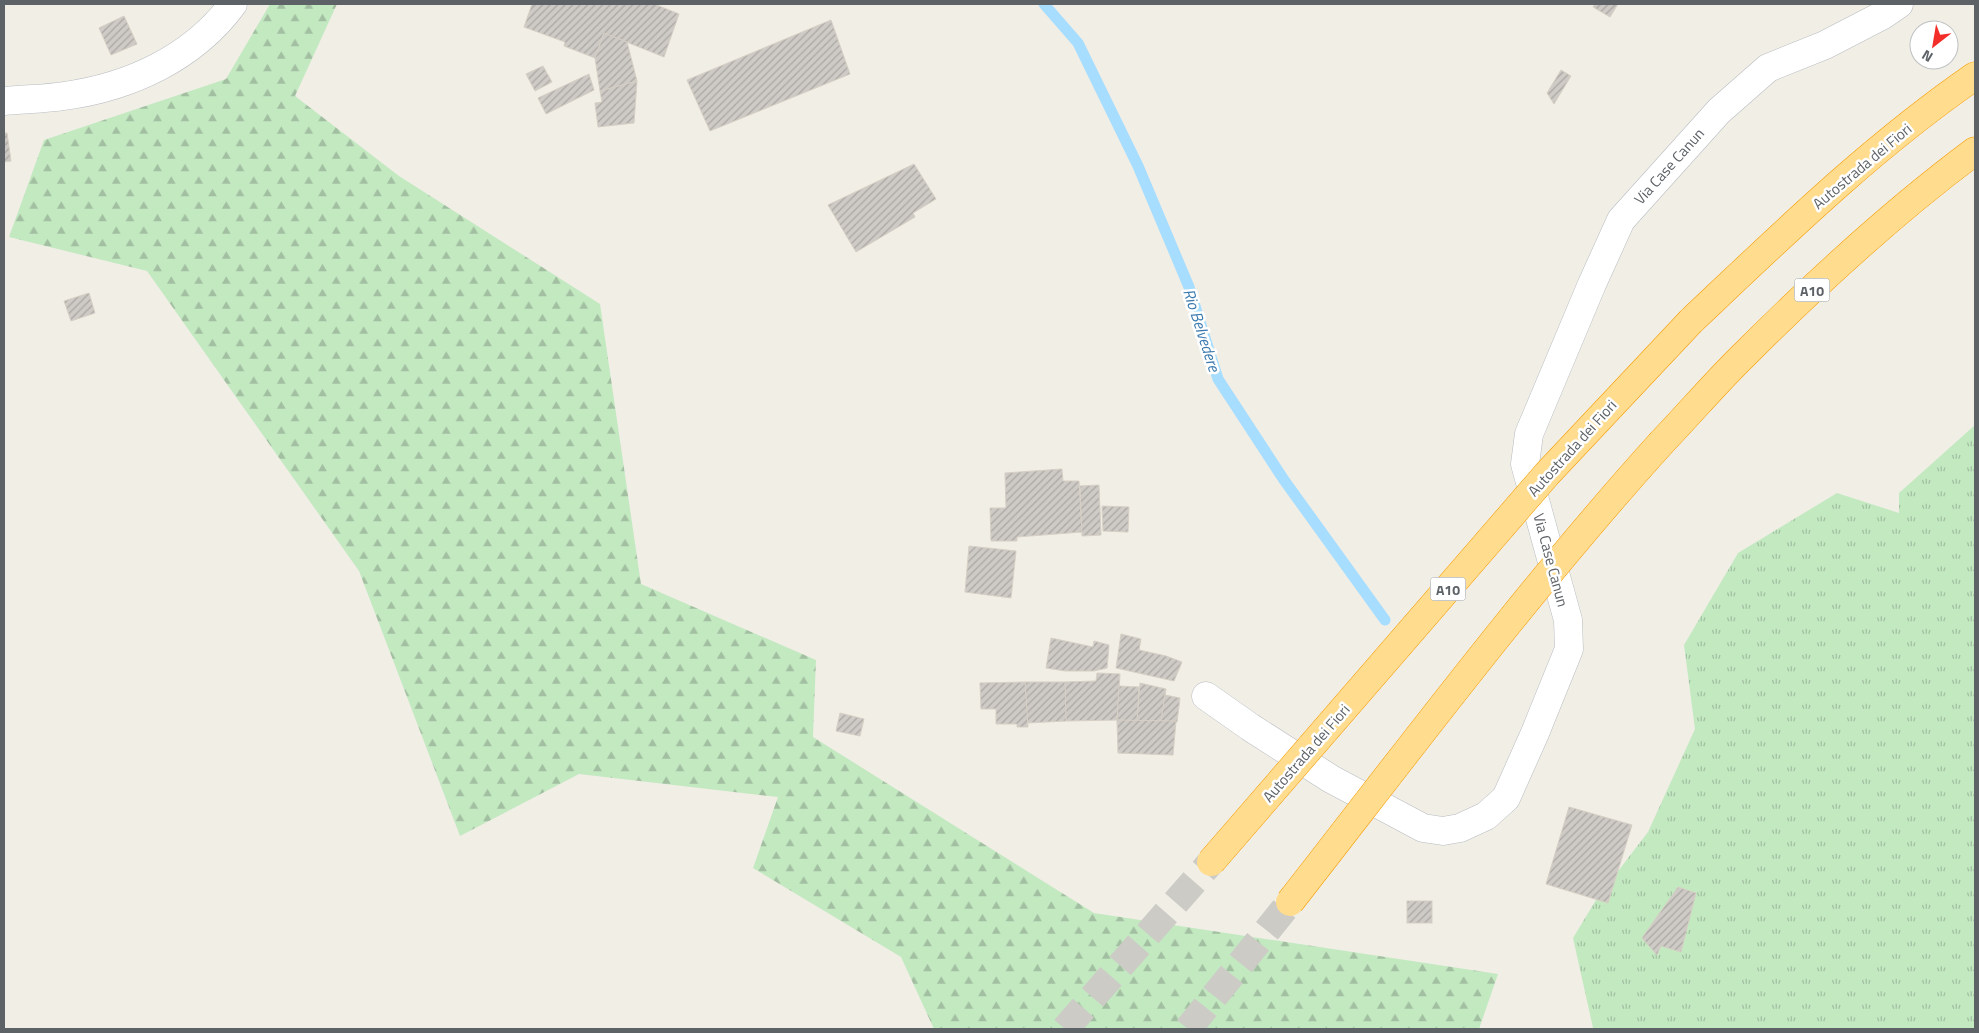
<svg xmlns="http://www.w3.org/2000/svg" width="1979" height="1033" font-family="'Titillium Web',sans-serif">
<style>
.grass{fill:url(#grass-tufts)}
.forest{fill:url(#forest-firs)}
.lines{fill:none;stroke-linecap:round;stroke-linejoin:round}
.stream{stroke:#a7ddff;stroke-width:11}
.building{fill:url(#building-hatch);stroke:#d6cfc4}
.highway-tunnel{stroke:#cccbc6;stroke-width:28;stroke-dasharray:28 14;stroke-linecap:butt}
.street-casing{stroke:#b8bcc0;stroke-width:29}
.secondary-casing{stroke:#b9bdc2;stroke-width:29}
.highway-casing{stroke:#f69c00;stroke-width:29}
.street{stroke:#fff;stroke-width:28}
.secondary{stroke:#fff;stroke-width:28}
.highway{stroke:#ffdc8e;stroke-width:28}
.highway-bridge-casing{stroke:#f69c00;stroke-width:29;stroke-linecap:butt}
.highway-bridge{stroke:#ffdc8e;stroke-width:28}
.labels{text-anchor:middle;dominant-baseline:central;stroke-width:5;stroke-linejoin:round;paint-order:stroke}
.shield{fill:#fff;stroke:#8e9195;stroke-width:1}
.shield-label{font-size:14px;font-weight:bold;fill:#5d6267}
.street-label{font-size:15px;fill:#5d6267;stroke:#fff}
.water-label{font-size:16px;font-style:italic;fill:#3a7aaf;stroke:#fff}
</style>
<defs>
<pattern id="grass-tufts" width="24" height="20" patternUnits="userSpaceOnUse" patternTransform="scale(1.25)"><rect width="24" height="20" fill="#c3e9c1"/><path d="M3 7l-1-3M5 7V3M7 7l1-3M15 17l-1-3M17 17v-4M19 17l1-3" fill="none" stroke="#a2c0a1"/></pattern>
<pattern id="forest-firs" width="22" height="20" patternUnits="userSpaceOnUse" patternTransform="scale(1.25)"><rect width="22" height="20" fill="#c3e9c1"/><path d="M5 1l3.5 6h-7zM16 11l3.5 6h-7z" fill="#a2c0a1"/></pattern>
<pattern id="building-hatch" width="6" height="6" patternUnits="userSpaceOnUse" patternTransform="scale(1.25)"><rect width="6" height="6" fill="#cecac5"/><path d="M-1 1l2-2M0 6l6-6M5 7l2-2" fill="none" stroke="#aaa7a4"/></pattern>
</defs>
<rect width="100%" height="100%" fill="#f1eee6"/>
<path class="grass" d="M 1975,425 L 1975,1029 L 1595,1029 L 1593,1028 L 1573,938 L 1596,900 L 1648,832 L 1695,729 L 1684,645 L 1738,553 L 1837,493 L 1899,513 L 1899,493 Z"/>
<path class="forest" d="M 270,4 L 337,4 L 295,96 L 399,176 L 600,304 L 641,584 L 816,660 L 813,737 L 1094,913 L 1498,974 L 1479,1029 L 934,1029 L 901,957 L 753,868 L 778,797 L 579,774 L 460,836 L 359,571 L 147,271 L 9,237 L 44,140 L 226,79 Z"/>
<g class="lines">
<path class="stream" d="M 1044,4 L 1078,43 L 1138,166 L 1189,287 L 1218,379 L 1284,480 L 1385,620"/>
</g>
<g class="building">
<path d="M 532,4 L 654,4 L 679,14 L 664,57 L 604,33 L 595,58 L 564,46 L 565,42 L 524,27 Z"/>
<path d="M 1595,4 L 1618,4 L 1610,17 L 1593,7 Z"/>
<path d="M 124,16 L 137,44 L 111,55 L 99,28 Z"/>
<path d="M 831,20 L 850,74 L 710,131 L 687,80 Z"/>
<path d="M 604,33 L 627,42 L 637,81 L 600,91 L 595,58 Z"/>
<path d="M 543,66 L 552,82 L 535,91 L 526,74 Z"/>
<path d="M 1561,70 L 1571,76 L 1554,104 L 1547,93 Z"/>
<path d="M 589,74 L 594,90 L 546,114 L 538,98 Z"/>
<path d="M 637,81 L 634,123 L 598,127 L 595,103 L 602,102 L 600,91 Z"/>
<path d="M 4,133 L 7,133 L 11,161 L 4,162 Z"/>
<path d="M 914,164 L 936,199 L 913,213 L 915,217 L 856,252 L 828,205 Z"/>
<path d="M 89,293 L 95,313 L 71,321 L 64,301 Z"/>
<path d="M 1062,469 L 1063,481 L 1079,481 L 1082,532 L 1017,537 L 1017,541 L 991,541 L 990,508 L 1006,508 L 1005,473 Z"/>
<path d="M 1099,485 L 1101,535 L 1082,536 L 1080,486 Z"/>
<path d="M 1102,506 L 1129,507 L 1128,532 L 1103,531 Z"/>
<path d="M 969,546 L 1016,551 L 1011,598 L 965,592 Z"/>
<path d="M 1121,634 L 1141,639 L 1139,650 L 1166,656 L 1182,662 L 1174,681 L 1116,668 Z"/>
<path d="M 1051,638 L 1093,647 L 1094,641 L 1109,645 L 1107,668 L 1094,671 L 1065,671 L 1046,668 Z"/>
<path d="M 1097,673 L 1120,674 L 1117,720 L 1066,721 L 1065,682 L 1096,681 Z"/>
<path d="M 1025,682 L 1065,682 L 1066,721 L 1027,723 Z"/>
<path d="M 1025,682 L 1028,727 L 1017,727 L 1017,724 L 996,724 L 996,709 L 981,709 L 980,683 Z"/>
<path d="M 1140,683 L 1166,689 L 1161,721 L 1137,721 Z"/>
<path d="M 1119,686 L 1139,687 L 1137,721 L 1117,720 Z"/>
<path d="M 1165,695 L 1180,698 L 1177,722 L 1161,721 Z"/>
<path d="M 840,713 L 864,719 L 860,736 L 836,731 Z"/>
<path d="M 1117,720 L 1176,721 L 1173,755 L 1118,753 Z"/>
<path d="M 1569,807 L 1632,825 L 1608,903 L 1546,884 Z"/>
<path d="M 1678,887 L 1696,893 L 1681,952 L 1661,946 L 1657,955 L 1642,938 Z"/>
<rect x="1407" y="901" width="25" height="22"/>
</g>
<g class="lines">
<g class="highway-tunnel">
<path d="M 1065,1029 L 1211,862"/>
<path d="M 1188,1029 L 1290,902"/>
</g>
<g class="street-casing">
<path id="street" d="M 1206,696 L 1250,727 L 1331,779 L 1423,828 L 1443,831 L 1460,828 L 1486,816 L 1506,798 L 1535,733 L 1569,649 L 1568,620 L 1525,464 L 1529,434 L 1592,284 L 1621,220 L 1719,111 L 1768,68 L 1825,45 L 1883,15 L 1899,4"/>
</g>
<g class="secondary-casing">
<path id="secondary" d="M 4,101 C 24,99 45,99 64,96 C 130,87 193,58 233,4"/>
</g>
<g class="highway-casing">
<g id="highway">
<path d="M 1691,321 C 1782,235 1872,147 1975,76"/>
<path d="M 1662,442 C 1690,413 1716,382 1745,354 C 1817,282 1893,212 1975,151"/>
</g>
</g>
<use href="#street" class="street"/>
<use href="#secondary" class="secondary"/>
<use href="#highway" class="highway"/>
<g class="highway-bridge-casing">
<g id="highway-bridge">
<path d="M 1211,862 L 1547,474 L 1691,321"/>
<path d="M 1290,902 C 1411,747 1530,588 1662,442"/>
</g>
</g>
<use href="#highway-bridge" class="highway-bridge"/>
</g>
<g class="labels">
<g class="shield">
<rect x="1794.5" y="278.5" width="35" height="23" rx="4"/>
<rect x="1430.5" y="577.5" width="35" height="23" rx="4"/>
</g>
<g class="shield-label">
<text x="1812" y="290">A10</text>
<text x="1448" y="589">A10</text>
</g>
<g class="street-label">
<text transform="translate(1669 166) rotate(-48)">Via Case Canun</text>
<text transform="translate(1862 166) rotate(-40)">Autostrada dei Fiori</text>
<text transform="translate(1572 448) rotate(-48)">Autostrada dei Fiori</text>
<text transform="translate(1551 560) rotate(75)">Via Case Canun</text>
<text transform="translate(1306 753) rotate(-49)">Autostrada dei Fiori</text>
</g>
<g class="water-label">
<text transform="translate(1202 330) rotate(72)">Rio Belvedere</text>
</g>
</g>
<rect width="1979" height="1033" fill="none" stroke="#5d6267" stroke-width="10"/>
<g transform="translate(1934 45) rotate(211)"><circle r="24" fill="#ffffff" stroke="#bec0c2"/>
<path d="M0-4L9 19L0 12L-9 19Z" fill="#f32e29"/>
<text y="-8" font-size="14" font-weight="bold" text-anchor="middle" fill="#5d6267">N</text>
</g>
</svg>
